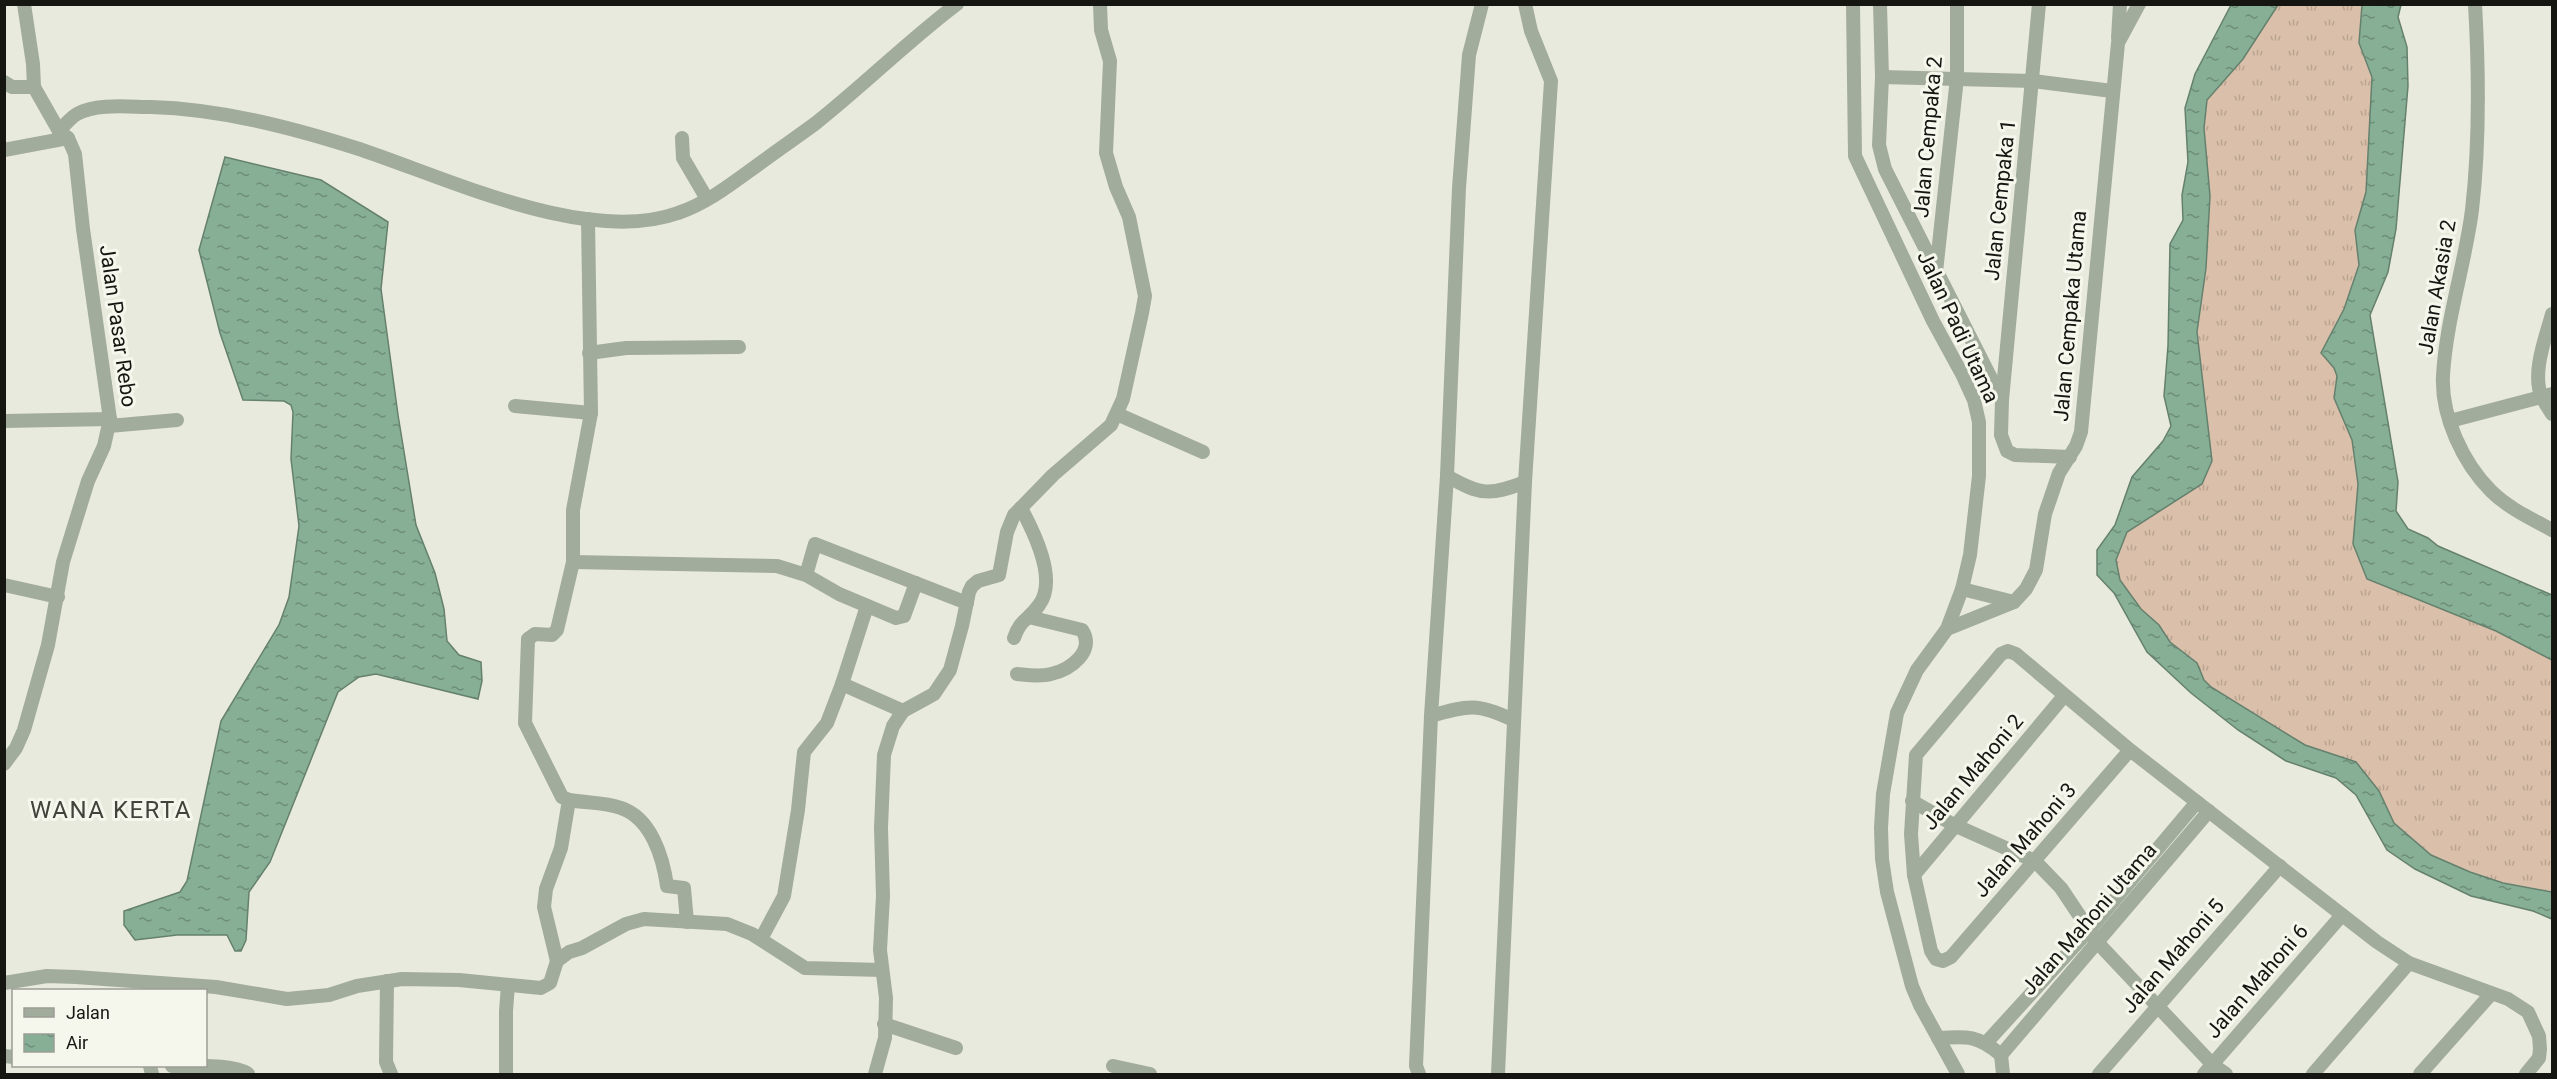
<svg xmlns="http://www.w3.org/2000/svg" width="2557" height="1079" font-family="Roboto,sans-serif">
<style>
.grass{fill:url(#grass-tufts)}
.water{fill:url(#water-ripples);stroke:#65816e;stroke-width:1.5}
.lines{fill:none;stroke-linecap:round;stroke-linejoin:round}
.minor{stroke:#a2ac9c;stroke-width:14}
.labels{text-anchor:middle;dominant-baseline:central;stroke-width:6;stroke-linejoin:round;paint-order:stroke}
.street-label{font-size:21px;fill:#151612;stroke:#f6f7ec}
.quarter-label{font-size:24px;letter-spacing:1.5px;fill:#42433a;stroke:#f6f7ec}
</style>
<defs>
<pattern id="grass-tufts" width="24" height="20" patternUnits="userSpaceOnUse" patternTransform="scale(1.5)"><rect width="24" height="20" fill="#dac0aa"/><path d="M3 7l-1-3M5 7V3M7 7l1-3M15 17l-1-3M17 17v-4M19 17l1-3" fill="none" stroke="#baa491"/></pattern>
<pattern id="water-ripples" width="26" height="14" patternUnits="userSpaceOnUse" patternTransform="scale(1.5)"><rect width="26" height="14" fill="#87af96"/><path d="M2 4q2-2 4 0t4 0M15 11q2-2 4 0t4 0" fill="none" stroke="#6d8d79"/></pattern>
</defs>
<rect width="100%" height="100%" fill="#e9eade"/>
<path class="grass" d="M 2278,5 L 2362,5 L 2359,43 L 2372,77 L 2366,192 L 2355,230 L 2359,265 L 2344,309 L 2321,353 L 2334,368 L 2337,376 L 2335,398 L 2352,440 L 2358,484 L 2353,544 L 2496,631 L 2552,660 L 2552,892 L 2503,883 L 2470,872 L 2431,855 L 2394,823 L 2379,791 L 2356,762 L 2305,745 L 2211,687 L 2204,680 L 2197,663 L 2170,642 L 2158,625 L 2141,609 L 2120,580 L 2116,560 L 2127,532 L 2201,484 L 2212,461 L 2197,332 L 2206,268 L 2210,196 L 2204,128 L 2207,100 L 2243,59 Z"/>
<g class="water">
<path d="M 2231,5 L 2278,5 L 2243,59 L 2207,100 L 2204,128 L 2210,196 L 2206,268 L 2197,332 L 2212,461 L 2202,484 L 2127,532 L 2116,560 L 2120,580 L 2141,609 L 2159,625 L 2170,642 L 2197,663 L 2204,680 L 2211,687 L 2305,745 L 2356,762 L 2379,791 L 2394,823 L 2431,855 L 2470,872 L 2503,883 L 2552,892 L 2552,919 L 2533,911 L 2471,896 L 2415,869 L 2387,850 L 2356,795 L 2336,778 L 2286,761 L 2238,730 L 2191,693 L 2147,652 L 2114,593 L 2097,575 L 2097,550 L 2115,525 L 2132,477 L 2163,441 L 2171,426 L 2164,396 L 2168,346 L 2170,244 L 2183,220 L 2182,195 L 2188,162 L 2185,108 L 2195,74 Z"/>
<path d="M 2362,5 L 2401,5 L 2398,17 L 2407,47 L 2408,86 L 2396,229 L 2388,272 L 2370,315 L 2398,482 L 2396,511 L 2408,529 L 2428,538 L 2438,546 L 2552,595 L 2552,660 L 2496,631 L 2367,579 L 2353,544 L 2358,484 L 2352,440 L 2334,398 L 2337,376 L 2334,368 L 2321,353 L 2344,309 L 2359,265 L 2355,230 L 2366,192 L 2372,77 L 2359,43 Z"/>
<path d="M 225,157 L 321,180 L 388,222 L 381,289 L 398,415 L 416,525 L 435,573 L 444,609 L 447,641 L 459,655 L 481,662 L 482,681 L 478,699 L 376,674 L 359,677 L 338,692 L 270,862 L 249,892 L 246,940 L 241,951 L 235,951 L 227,935 L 177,935 L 135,940 L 124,925 L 124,911 L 180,892 L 187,881 L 221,721 L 279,625 L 289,597 L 299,526 L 291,459 L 293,412 L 291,405 L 284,401 L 243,400 L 220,333 L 199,250 Z"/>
</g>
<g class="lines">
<g class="minor">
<path d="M 1853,4 L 1855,156 L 1933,321 L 1963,376 L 1974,400 L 1979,422 L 1979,476 L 1970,555 L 1962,589 L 1947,629 L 1917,670 L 1897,713 L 1883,794 L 1881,828 L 1882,859 L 1887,892 L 1912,986 L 1920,1005 L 1958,1074"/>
<path d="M 1880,4 L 1882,77 L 1879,145 L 1885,169 L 2002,400 L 2001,435 L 2007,451 L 2015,455 L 2070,457"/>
<path d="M 2475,4 C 2479,73 2480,141 2472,210 C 2465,265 2446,320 2443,376 C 2441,416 2463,463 2491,491 C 2508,508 2532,519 2552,530"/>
<path d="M 2118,38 L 2120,4"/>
<path d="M 1882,77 L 2033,81 L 2112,91"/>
<path d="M 4,82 L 12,87 L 34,87"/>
<path d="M 59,131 C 64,126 70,118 77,114 C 97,103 129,107 151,107 C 220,109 290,127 356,148 C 445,177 586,246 678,213 C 708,203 734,182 759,164 C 778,150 797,137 816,123 C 864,85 908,41 957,4"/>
<path d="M 682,138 L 683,158 L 707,199"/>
<path d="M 4,150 L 68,138"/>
<path d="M 588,219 L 591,413 L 573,510 L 573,562 L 557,630 L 552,635 L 535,634 L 528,639 L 525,723 L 562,797 L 569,800 C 586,803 605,802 621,808 C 651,818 663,857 667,886 L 684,888 L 687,922"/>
<path d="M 1936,272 L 1957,78 L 1957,4"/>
<path d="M 2552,314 C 2546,337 2531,373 2542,398 C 2545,403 2549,409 2552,414"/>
<path d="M 589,353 L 626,348 L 739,347"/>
<path d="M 2002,400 L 2039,4"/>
<path d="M 515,406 L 591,413"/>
<path d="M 1117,414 L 1203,452"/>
<path d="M 4,421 L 110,419"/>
<path d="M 2450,421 L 2552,394"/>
<path d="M 109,426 L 177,420"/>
<path d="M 1447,476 C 1480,495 1490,496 1525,482"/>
<path d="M 573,562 L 777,566 L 806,575 L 839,594 L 896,618 L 904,616 L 916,583"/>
<path d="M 806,575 L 815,544 L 967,603"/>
<path d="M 4,585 L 58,597"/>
<path d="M 1962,589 L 2014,602"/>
<path d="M 867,606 L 842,684 L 903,711"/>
<path d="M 1947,629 L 2014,602 L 2026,589 L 2036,570 L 2045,514 L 2059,473 L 2076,446 L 2081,432 L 2118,43 L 2139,4"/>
<path d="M 1014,638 C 1020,619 1029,620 1039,605 C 1058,580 1034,532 1021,508"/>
<path d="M 1017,674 C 1028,675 1040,677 1051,674 C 1070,670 1096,651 1082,630 L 1029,617"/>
<path d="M 1431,716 C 1468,705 1478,703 1513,720"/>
<path d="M 2130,750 L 1951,957 L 1943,961 L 1936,959 L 1931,951 L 1914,875 L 1911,834 L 1916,755 L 2001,654 L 2008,651 L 2016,654 L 2130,750 L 2377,942 L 2409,963 L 2508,999 L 2528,1012 L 2539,1036 L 2540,1049 L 2539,1058 L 2526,1074"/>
<path d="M 4,764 L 16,748 L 24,730 L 48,645 L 63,562 L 88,481 L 104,446 L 110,419 L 83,229 L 75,154 L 68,138 L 59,131 L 34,87 L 33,64 L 24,4"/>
<path d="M 1912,801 L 1954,825 L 2035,861 L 2061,888 L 2097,942 L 2213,1065 L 2226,1074"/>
<path d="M 1914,875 L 2064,696"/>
<path d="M 761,939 L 784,896 L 798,810 L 804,752 L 827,723 L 842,684"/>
<path d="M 557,961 L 544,907 L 546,889 L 561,848 L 569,800"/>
<path d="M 387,981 L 386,1062 L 391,1074"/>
<path d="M 4,983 L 47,976 L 76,977 L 216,987 L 287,999 L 329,995 L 357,986 L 402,979 L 459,980 L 541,988 L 550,983 L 557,961 L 569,952 L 582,948 L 626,924 L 644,919 L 727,924 L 752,934 L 805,968 L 882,970"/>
<path d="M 884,1024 L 956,1048"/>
<path d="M 1938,1038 C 1967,1036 1978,1035 2001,1055 L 2003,1074"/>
<path d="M 1986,1043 L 2090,929 L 2197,802"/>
<path d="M 2001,1055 L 2209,811"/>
<path d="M 4,1056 L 14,1057"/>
<path d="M 150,1066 L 152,1074"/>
<path d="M 172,1066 C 189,1066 236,1064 248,1074"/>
<path d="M 1113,1066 L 1150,1074"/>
<path d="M 506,1074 L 506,1011 L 508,985"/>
<path d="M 875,1074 L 885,1038 L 886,998 L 880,950 L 883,896 L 881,828 L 884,755 L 893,726 L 903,711 L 934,694 L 950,670 L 962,626 L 969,592 L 972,586 L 978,581 L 999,575 L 1007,532 L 1014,515 L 1053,475 L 1111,425 L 1123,399 L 1142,313 L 1145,296 L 1129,217 L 1116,187 L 1106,153 L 1110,61 L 1101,30 L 1100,4"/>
<path d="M 1419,1074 L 1416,1066 L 1431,716 L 1447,476 L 1459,188 L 1469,55 L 1482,4"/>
<path d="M 1498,1074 L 1525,482 L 1551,81 L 1531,31 L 1525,4"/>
<path d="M 2099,1074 L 2280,866"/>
<path d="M 2204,1074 L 2342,915"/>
<path d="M 2313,1074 L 2409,963"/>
<path d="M 2420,1074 L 2491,994"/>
</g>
</g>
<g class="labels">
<g class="street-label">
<text transform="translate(1928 137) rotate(-85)">Jalan Cempaka 2</text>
<text transform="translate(2000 200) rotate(-84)">Jalan Cempaka 1</text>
<text transform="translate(2437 287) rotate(-80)">Jalan Akasia 2</text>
<text transform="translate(2070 316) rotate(-85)">Jalan Cempaka Utama</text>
<text transform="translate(118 326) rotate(82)">Jalan Pasar Rebo</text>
<text transform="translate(1958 327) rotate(65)">Jalan Padi Utama</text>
<text transform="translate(1973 772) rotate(-50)">Jalan Mahoni 2</text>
<text transform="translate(2025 840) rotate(-49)">Jalan Mahoni 3</text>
<text transform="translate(2089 919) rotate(-49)">Jalan Mahoni Utama</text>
<text transform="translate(2173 956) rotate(-49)">Jalan Mahoni 5</text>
<text transform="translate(2257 981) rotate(-49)">Jalan Mahoni 6</text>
</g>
<g class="quarter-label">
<text x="111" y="810">WANA KERTA</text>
</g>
</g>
<rect width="2557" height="1079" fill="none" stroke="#151612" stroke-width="12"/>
<rect x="12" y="989" width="195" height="78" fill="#f6f7ec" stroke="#9c9d95" stroke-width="1.5"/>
<rect x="24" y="1008" width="30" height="9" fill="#a2ac9c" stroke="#9c9d95" stroke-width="1.5"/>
<text x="66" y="1019" font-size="18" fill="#151612">Jalan</text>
<rect x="24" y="1034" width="30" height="18" fill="url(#water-ripples)" stroke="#9c9d95" stroke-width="1.5"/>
<text x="66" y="1049" font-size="18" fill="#151612">Air</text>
</svg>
